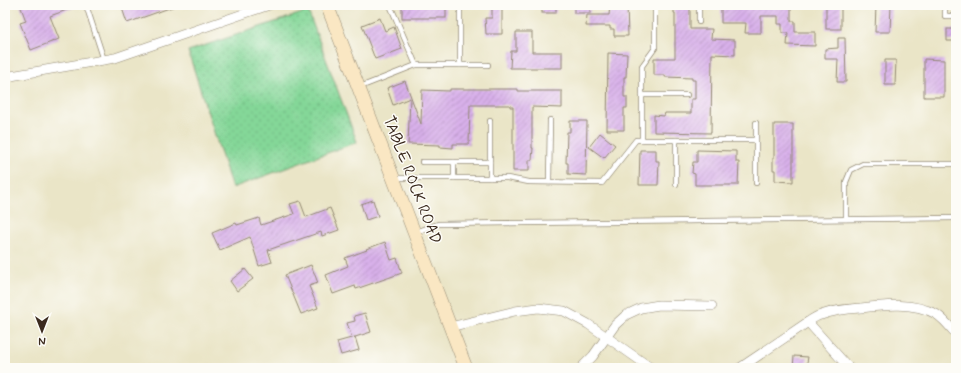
<svg xmlns="http://www.w3.org/2000/svg" width="961" height="373" font-family="Mynerve,sans-serif">
<style>
.grass{fill:url(#grass-dots);stroke:#60805b}
.building{fill:url(#building-hatch)}
.lines{fill:none;stroke-linecap:round;stroke-linejoin:round}
.service-casing{stroke:#928872;stroke-width:6}
.minor-casing{stroke:#928872;stroke-width:10}
.secondary-casing{stroke:#928872;stroke-width:14}
.service{stroke:#fff;stroke-width:4.5}
.minor{stroke:#fff;stroke-width:9}
.secondary{stroke:#fae7c3;stroke-width:13}
.labels{text-anchor:middle;dominant-baseline:central;stroke-width:3;stroke-linejoin:round;paint-order:stroke}
.street-label{font-size:16px;fill:#3b2a1e;stroke:#fdfcf7}
</style>
<defs>
<pattern id="grass-dots" width="8" height="8" patternUnits="userSpaceOnUse"><rect width="8" height="8" fill="#84d798"/><path d="M2 2h.1M6 6h.1" fill="none" stroke="#73b983" stroke-width="1.8" stroke-linecap="round"/></pattern>
<pattern id="building-hatch" width="6" height="6" patternUnits="userSpaceOnUse"><rect width="6" height="6" fill="#d8b0ea"/><path d="M-1 1l2-2M0 6l6-6M5 7l2-2" fill="none" stroke="#b08fbd"/></pattern>
</defs>
<rect width="100%" height="100%" fill="#fdfcf7"/>
<filter id="ink" filterUnits="userSpaceOnUse"><feTurbulence type="fractalNoise" baseFrequency=".025" numOctaves="2"/><feDisplacementMap in="SourceGraphic" scale="8" xChannelSelector="R" yChannelSelector="G"/><feConvolveMatrix kernelMatrix="1 2 1 2 8 2 1 2 1" color-interpolation-filters="sRGB"/></filter>
<filter id="wash" filterUnits="userSpaceOnUse"><feTurbulence type="fractalNoise" baseFrequency=".012" numOctaves="4" result="noise"/><feDisplacementMap in="SourceGraphic" scale="16" xChannelSelector="R" yChannelSelector="G"/><feGaussianBlur stdDeviation="0.9" result="paint"/><feColorMatrix in="noise" values="0 0 0 0 0 0 0 0 0 0 0 0 0 0 0 0 0 1.4 0 .05"/><feComposite in="paint" operator="in"/></filter>
<g filter="url(#wash)">
<rect width="100%" height="100%" fill="#eae5c7"/>
<path class="grass" d="M 308,11 L 357,142 L 232,188 L 188,51 Z"/>
<g id="blocks">
<g class="building">
<path d="M 20,5 L 78,5 L 78,6 L 50,16 L 59,39 L 31,50 L 20,23 L 26,21 Z"/>
<path d="M 121,5 L 175,5 L 175,6 L 127,23 Z"/>
<rect x="402" y="5" width="44" height="13"/>
<path d="M 492,5 L 502,5 L 502,34 L 486,34 L 485,18 L 492,18 Z"/>
<rect x="542" y="5" width="14" height="8"/>
<rect x="574" y="5" width="16" height="8"/>
<path d="M 610,5 L 627,5 L 628,36 L 614,36 L 614,29 L 610,29 L 610,26 L 586,26 L 587,15 L 609,15 Z"/>
<path d="M 674,5 L 690,5 L 690,29 L 712,29 L 711,39 L 735,40 L 735,55 L 712,54 L 711,133 L 654,132 L 654,115 L 664,116 L 665,113 L 691,113 L 691,99 L 695,99 L 695,80 L 692,80 L 692,78 L 665,77 L 665,75 L 654,75 L 654,58 L 675,58 L 675,13 L 674,13 Z"/>
<path d="M 721,5 L 791,5 L 791,21 L 795,21 L 795,32 L 815,32 L 815,46 L 787,45 L 788,33 L 782,33 L 782,24 L 778,24 L 778,16 L 761,16 L 761,33 L 745,33 L 746,23 L 721,23 Z"/>
<rect x="826" y="5" width="15" height="24"/>
<path d="M 876,5 L 891,5 L 890,32 L 875,32 Z"/>
<path d="M 380,18 L 385,31 L 394,27 L 402,49 L 375,59 L 362,25 Z"/>
<rect x="947" y="29" width="9" height="12"/>
<path d="M 516,32 L 532,32 L 532,52 L 562,52 L 562,68 L 510,68 L 511,51 L 516,51 Z"/>
<path d="M 838,38 L 845,38 L 846,82 L 837,82 L 838,59 L 825,59 L 825,49 L 838,48 Z"/>
<path d="M 608,53 L 627,54 L 626,77 L 624,77 L 624,97 L 627,97 L 627,108 L 624,108 L 624,130 L 607,130 Z"/>
<path d="M 924,59 L 944,60 L 944,97 L 924,97 Z"/>
<path d="M 885,60 L 896,60 L 895,85 L 885,85 Z"/>
<path d="M 405,81 L 421,124 L 422,90 L 450,91 L 450,89 L 518,89 L 518,91 L 562,91 L 562,108 L 532,107 L 532,148 L 533,148 L 532,160 L 529,160 L 529,171 L 513,171 L 513,107 L 510,107 L 510,105 L 470,105 L 469,144 L 453,144 L 453,148 L 440,147 L 440,145 L 408,144 L 410,98 L 393,105 L 387,88 Z"/>
<path d="M 570,121 L 587,121 L 586,175 L 568,174 L 568,163 L 566,163 L 567,132 L 570,132 Z"/>
<path d="M 774,124 L 793,124 L 793,182 L 775,181 L 775,170 L 773,170 L 773,158 L 774,158 Z"/>
<path d="M 600,133 L 615,145 L 604,158 L 589,147 Z"/>
<path d="M 640,150 L 656,150 L 656,161 L 659,161 L 658,185 L 639,185 Z"/>
<path d="M 697,150 L 736,151 L 736,162 L 739,162 L 738,185 L 695,185 L 695,174 L 692,173 L 693,162 L 697,162 Z"/>
<path d="M 373,200 L 378,216 L 366,220 L 361,204 Z"/>
<path d="M 300,201 L 306,217 L 330,208 L 339,230 L 322,236 L 321,232 L 268,250 L 272,262 L 259,266 L 250,237 L 220,250 L 212,233 L 236,223 L 237,225 L 259,218 L 261,225 L 294,214 L 290,204 Z"/>
<path d="M 385,242 L 391,260 L 397,258 L 402,273 L 356,289 L 355,286 L 333,294 L 326,275 L 348,266 L 345,258 L 367,250 L 366,249 Z"/>
<path d="M 311,265 L 318,283 L 309,286 L 318,308 L 301,314 L 285,275 Z"/>
<path d="M 245,269 L 253,279 L 237,291 L 230,281 Z"/>
<path d="M 365,313 L 371,332 L 352,338 L 347,323 L 355,321 L 354,316 Z"/>
<path d="M 355,337 L 359,350 L 341,355 L 337,342 Z"/>
<path d="M 794,356 L 808,357 L 806,368 L 793,368 Z"/>
</g>
</g>
</g>
<g filter="url(#ink)">
<use href="#blocks" fill-opacity="0" stroke="#928872" stroke-width="1"/>
<g class="lines">
<g class="service-casing">
<g id="service">
<path d="M 86,5 L 104,60"/>
<path d="M 390,5 L 416,65"/>
<path d="M 460,5 L 460,65"/>
<path d="M 699,5 L 699,22"/>
<path d="M 945,5 L 945,16 L 956,16"/>
<path d="M 360,87 L 416,65 L 488,65"/>
<path d="M 642,95 L 687,95"/>
<path d="M 756,123 L 756,140"/>
<path d="M 642,140 L 642,66 L 655,48 L 655,5"/>
<path d="M 676,140 L 676,184"/>
<path d="M 422,162 L 490,162"/>
<path d="M 395,178 L 507,178 L 529,182 L 602,183 L 636,140 L 756,140 L 756,183"/>
<path d="M 454,178 L 454,162"/>
<path d="M 490,178 L 490,121"/>
<path d="M 549,182 L 550,120"/>
<path d="M 846,219 L 846,182 L 851,170 L 863,164 L 956,164"/>
<path d="M 416,232 L 438,224 L 956,218"/>
</g>
</g>
<g class="minor-casing">
<g id="minor">
<path d="M 5,77 L 115,58 L 269,5"/>
<path d="M 808,322 L 849,368"/>
<path d="M 450,327 L 515,311 L 538,308 L 564,311 L 588,324 L 651,368"/>
<path d="M 581,368 L 593,356 L 615,325 L 626,315 L 641,308 L 659,305 L 712,306"/>
<path d="M 740,368 L 808,322 C 812,319 817,316 821,315 C 834,310 847,309 861,308 C 886,305 913,302 936,314 C 944,319 950,327 956,334"/>
</g>
</g>
<g class="secondary-casing">
<path id="secondary" d="M 327,5 L 466,368"/>
</g>
<use href="#service" class="service"/>
<use href="#minor" class="minor"/>
<use href="#secondary" class="secondary"/>
</g>
</g>
<g class="labels">
<g class="street-label">
<text transform="translate(412 180) rotate(69)">TABLE ROCK ROAD</text>
</g>
</g>
<rect width="961" height="373" fill="none" stroke="#fdfcf7" stroke-width="20"/>
<g transform="translate(42 331) rotate(180)" stroke="#fdfcf7" stroke-width="3" paint-order="stroke">
<path d="M0-3L7 15L0 10L-7 15Z" fill="#3b2a1e"/>
<text y="-6" font-size="11" font-weight="bold" text-anchor="middle" fill="#3b2a1e">N</text>
</g>
</svg>
